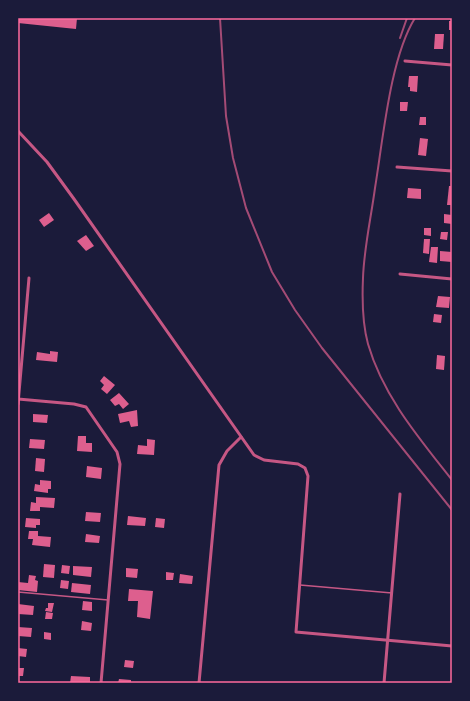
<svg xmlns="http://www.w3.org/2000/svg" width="470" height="701" font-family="Inter,sans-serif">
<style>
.building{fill:#dd5f8e}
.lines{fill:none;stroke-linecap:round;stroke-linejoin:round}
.service{stroke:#c65784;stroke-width:1.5}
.minor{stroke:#c65784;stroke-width:3}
.rail{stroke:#a44b75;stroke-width:2}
.neatline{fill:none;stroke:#ff6b9d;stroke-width:1.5}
</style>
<rect width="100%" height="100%" fill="#1b1b3a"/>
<g class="building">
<path d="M 18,18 L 77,18 L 76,29 L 18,23 Z"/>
<rect x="449" y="21" width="3" height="9"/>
<path d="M 435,34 L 444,34 L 443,49 L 434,49 Z"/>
<path d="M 409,76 L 418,76 L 417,92 L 410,91 L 410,87 L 408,87 Z"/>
<path d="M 400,102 L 408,102 L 407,111 L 400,111 Z"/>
<path d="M 420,117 L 426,117 L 426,125 L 419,125 Z"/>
<path d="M 420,138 L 428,139 L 426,156 L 418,155 Z"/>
<path d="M 449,186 L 452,186 L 452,205 L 447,205 Z"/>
<path d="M 408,188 L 421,189 L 421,199 L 407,198 Z"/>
<path d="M 49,213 L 54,220 L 44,227 L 39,220 Z"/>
<path d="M 444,214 L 452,215 L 452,224 L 444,223 Z"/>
<path d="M 424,228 L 431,228 L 431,236 L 424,235 Z"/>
<path d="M 441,232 L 448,232 L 447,240 L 440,239 Z"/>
<path d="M 86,235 L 94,246 L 86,251 L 77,241 Z"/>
<path d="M 424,239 L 430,239 L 429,254 L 423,253 Z"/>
<path d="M 431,247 L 438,247 L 437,263 L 429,262 Z"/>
<path d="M 440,251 L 452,252 L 452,262 L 440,261 Z"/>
<path d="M 438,296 L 450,297 L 449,308 L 436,307 Z"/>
<path d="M 434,314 L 442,315 L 441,323 L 433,322 Z"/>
<path d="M 50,351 L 58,352 L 57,362 L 36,360 L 37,352 L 50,354 Z"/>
<path d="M 437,355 L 445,356 L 444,370 L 436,369 Z"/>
<path d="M 104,376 L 115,385 L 107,394 L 101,389 L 104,385 L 100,381 Z"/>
<path d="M 119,393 L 129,404 L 123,409 L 119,404 L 115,406 L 110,400 Z"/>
<path d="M 137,410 L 138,426 L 131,427 L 129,421 L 120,423 L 118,414 Z"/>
<path d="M 33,414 L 48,415 L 47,423 L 33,422 Z"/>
<path d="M 78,436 L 86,436 L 86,443 L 92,443 L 92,452 L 77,451 Z"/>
<path d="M 30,439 L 45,440 L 44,449 L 29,448 Z"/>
<path d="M 147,439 L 155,440 L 154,455 L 137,454 L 138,445 L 147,446 Z"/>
<path d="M 36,458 L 45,459 L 44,472 L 35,471 Z"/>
<path d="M 87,466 L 102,468 L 101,479 L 86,477 Z"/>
<path d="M 40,480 L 51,481 L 51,489 L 48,489 L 48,493 L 34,491 L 35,484 L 40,485 Z"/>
<path d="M 36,497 L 55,498 L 54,508 L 40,507 L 40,511 L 30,511 L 31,502 L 36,503 Z"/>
<path d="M 86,512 L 101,513 L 100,522 L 85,521 Z"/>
<path d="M 128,516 L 146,518 L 145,526 L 127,525 Z"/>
<path d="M 26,518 L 40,519 L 40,525 L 36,525 L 36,528 L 25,527 Z"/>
<path d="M 156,518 L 165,519 L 164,528 L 155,527 Z"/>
<path d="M 29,531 L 38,531 L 38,536 L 51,537 L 50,547 L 32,545 L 33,539 L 28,539 Z"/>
<path d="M 86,534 L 100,536 L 99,543 L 85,542 Z"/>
<path d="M 44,564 L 55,565 L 54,578 L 43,577 Z"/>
<path d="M 62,565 L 70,566 L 69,574 L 61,573 Z"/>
<path d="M 73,566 L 92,567 L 91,577 L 73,575 Z"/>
<path d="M 126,568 L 138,569 L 137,578 L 126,577 Z"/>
<path d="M 166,572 L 174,573 L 173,580 L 166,580 Z"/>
<path d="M 180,574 L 193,576 L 192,584 L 179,583 Z"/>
<path d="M 29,575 L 36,576 L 35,580 L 38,581 L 37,592 L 18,590 L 18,582 L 28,583 Z"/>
<path d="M 61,580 L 69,581 L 68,589 L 60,588 Z"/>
<path d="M 72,583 L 91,585 L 90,594 L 71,592 Z"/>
<path d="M 129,589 L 153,591 L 150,619 L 137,617 L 138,601 L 128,601 Z"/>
<path d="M 83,601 L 92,602 L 92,611 L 82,610 Z"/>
<path d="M 48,603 L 54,603 L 52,612 L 45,611 L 46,608 L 48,608 Z"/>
<path d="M 18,604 L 34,606 L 33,615 L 18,614 Z"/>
<path d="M 46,612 L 53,613 L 52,619 L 45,619 Z"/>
<path d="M 82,621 L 92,623 L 91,631 L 81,630 Z"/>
<path d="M 18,627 L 32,628 L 31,637 L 18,636 Z"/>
<path d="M 44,632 L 51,633 L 51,640 L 44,639 Z"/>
<path d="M 18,648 L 27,649 L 26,657 L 18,656 Z"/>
<path d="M 125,660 L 134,661 L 133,668 L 124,667 Z"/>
<path d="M 18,668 L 24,668 L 23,676 L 18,676 Z"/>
<path d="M 71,676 L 90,677 L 90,683 L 70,683 Z"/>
<path d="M 119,679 L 131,680 L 131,683 L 118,683 Z"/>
</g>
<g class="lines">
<g class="service">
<path d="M 300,585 L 392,593"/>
<path d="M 18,592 L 108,600"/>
</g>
<g class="minor">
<path d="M 405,61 L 452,65"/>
<path d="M 18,131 L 47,162 L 74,199 L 254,455 L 264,460 L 298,464 L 305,468 L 308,476 L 296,632 L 452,646"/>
<path d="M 397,167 L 452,171"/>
<path d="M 400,274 L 452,279"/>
<path d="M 18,399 L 74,404 L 86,407 L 117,452 L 120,464 L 101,683"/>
<path d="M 18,404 L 29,278"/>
<path d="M 199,683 L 219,465 L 227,451 L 241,437"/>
<path d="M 384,683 L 400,494"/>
</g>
<g class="rail">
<path d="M 220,18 L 226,116 L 233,158 L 246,208 L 272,272 L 295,310 L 322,348 L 452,510"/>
<path d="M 415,18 C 390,58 383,140 375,188 C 371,218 364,248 363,278 C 362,300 362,322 368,344 C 383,396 419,438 452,480"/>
<path d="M 400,38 L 407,18"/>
</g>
</g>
<rect width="470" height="701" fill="none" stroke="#1b1b3a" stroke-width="38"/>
<rect x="19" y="19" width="432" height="663" class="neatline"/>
</svg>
